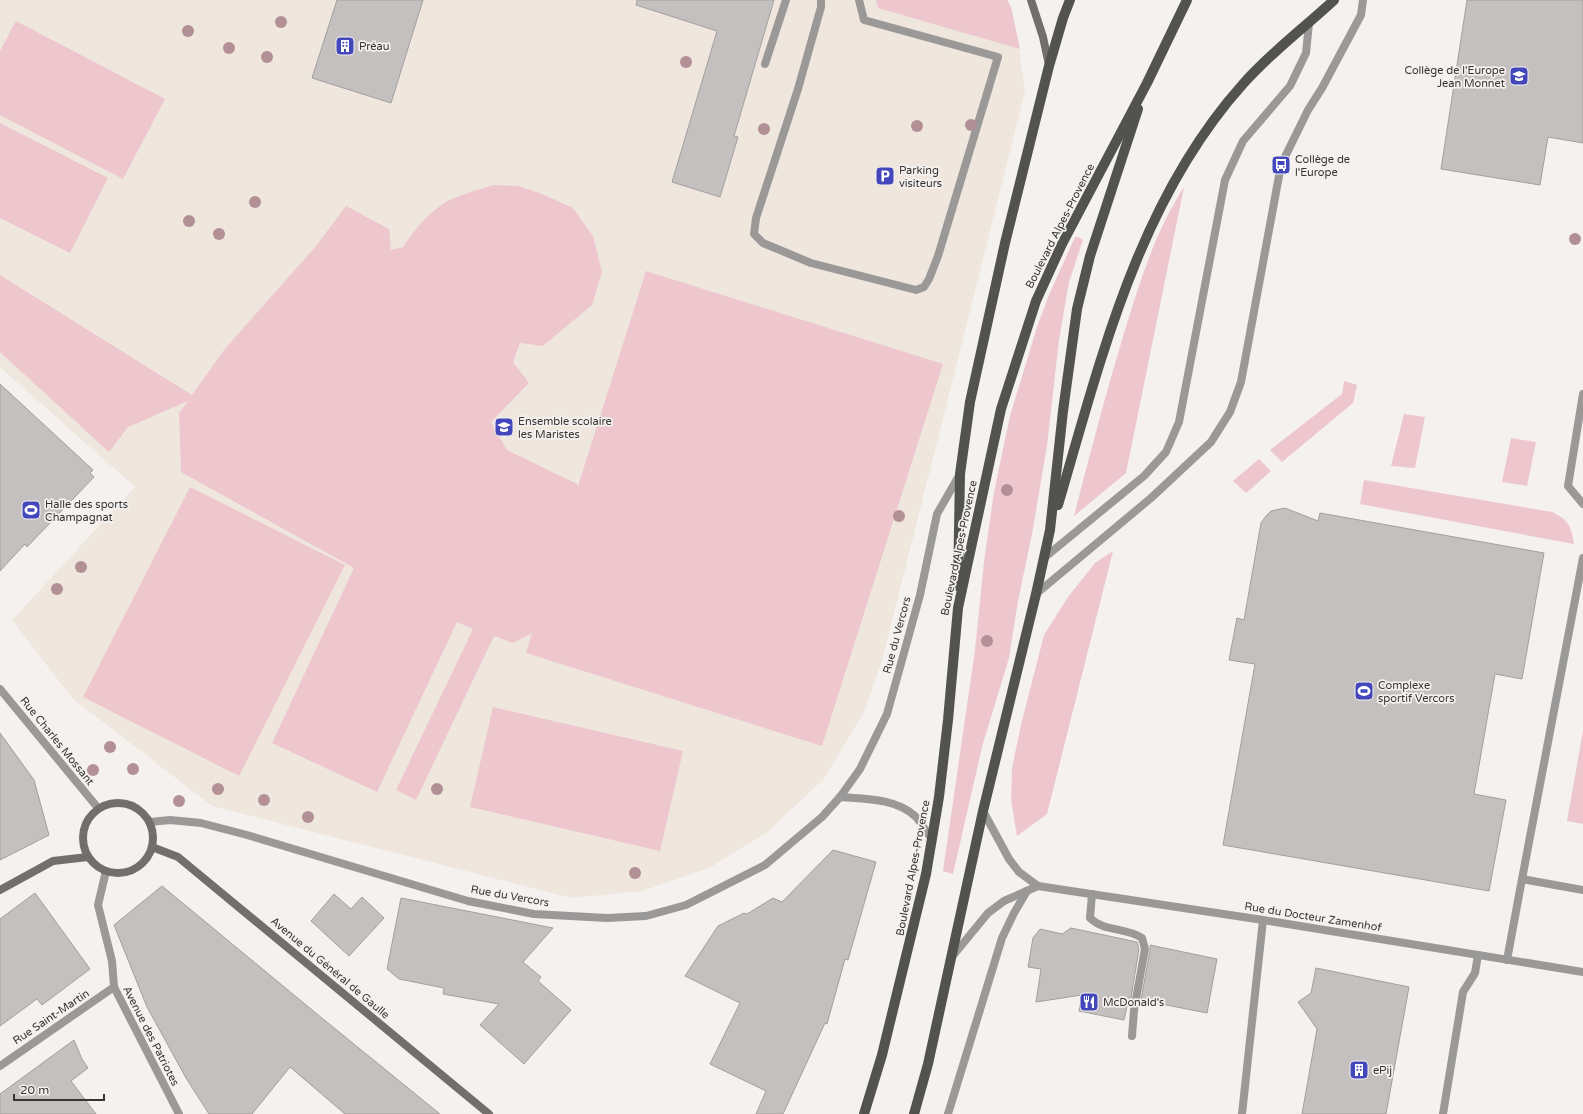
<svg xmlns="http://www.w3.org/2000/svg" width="1583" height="1114" font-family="'Varela Round',sans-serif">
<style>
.built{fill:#efe6de}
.green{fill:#eec7ce}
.building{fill:#c4c0bf;stroke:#a29f9e}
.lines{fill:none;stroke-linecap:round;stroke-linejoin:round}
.service{stroke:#9a9998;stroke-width:8}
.minor{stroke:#9a9998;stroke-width:8}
.tertiary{stroke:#9a9998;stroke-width:8}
.secondary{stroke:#706f6d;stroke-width:8}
.primary{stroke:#52524f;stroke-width:10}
.tree{fill:#b38f96}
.labels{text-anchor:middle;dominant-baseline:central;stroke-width:3.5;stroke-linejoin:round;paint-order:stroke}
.poi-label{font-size:11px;fill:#363534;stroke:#f4f1ef;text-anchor:start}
.street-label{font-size:11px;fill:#363534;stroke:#f4f1ef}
</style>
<rect width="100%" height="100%" fill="#f4f1ef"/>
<path class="built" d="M 0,0 L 1007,0 L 1011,7 L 1017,35 L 1025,91 L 883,657 L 865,710 L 824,779 L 766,833 L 709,868 L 642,891 L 571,898 L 212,806 L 72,698 L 12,620 L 135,487 L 0,367 Z"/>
<g class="green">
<path d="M 876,0 L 1007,0 L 1011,7 L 1020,49 L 878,8 Z"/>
<path d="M 16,21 L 165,99 L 123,179 L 0,115 L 0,51 Z"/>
<path d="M 0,123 L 108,178 L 70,253 L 0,218 Z"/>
<path d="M 493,185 L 519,186 L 542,194 L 573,208 L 593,236 L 602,272 L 592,305 L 543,346 L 520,343 L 513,362 L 529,383 L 491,422 L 507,450 L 577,484 L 578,486 L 646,271 L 943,364 L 822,746 L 526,653 L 532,633 L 513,643 L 494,636 L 416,800 L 396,790 L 473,629 L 457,622 L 377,792 L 272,743 L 354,568 L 181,472 L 179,413 L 188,401 L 128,427 L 109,452 L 0,352 L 0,275 L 192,395 L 224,350 L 316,246 L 346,206 L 389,229 L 391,250 L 403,247 C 413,231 427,215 443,204 C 454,196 479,190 493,185 Z"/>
<path d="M 1184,187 L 1126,473 L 1074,516 C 1090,454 1106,392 1125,330 C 1140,281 1156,230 1184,187 Z"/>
<path d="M 1075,237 L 1079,237 L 1083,240 L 1069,282 L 1059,340 L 1047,446 L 1032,534 L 1018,601 L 1009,658 L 982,747 L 953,874 L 943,871 L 975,650 L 984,562 L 994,492 L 1010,416 L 1037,327 L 1049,295 Z"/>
<path d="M 1344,381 L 1357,385 L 1353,403 L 1282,462 L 1270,450 L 1342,394 Z"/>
<path d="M 1404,414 L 1425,417 L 1415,468 L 1391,466 Z"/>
<path d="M 1511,438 L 1536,442 L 1527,486 L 1502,482 Z"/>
<path d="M 1259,459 L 1271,471 L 1246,493 L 1233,481 Z"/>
<path d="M 1364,480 L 1552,512 C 1569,520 1571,526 1574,544 L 1360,504 Z"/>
<path d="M 190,487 L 345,565 L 239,776 L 83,697 Z"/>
<path d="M 1113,551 L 1047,814 L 1017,836 L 1011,800 L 1012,768 L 1021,725 L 1044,635 L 1068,597 L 1095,563 Z"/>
<path d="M 493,707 L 683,751 L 660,851 L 470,807 Z"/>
<path d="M 1583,731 L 1583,824 L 1567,821 Z"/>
</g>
<g class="building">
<path d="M 337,0 L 423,0 L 391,103 L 312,78 Z"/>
<path d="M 637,0 L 774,0 L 734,136 L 738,137 L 720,197 L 672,182 L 717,31 L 636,5 Z"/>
<path d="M 1467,0 L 1583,0 L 1583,143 L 1548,137 L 1540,185 L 1441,169 Z"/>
<path d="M 0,384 L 93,470 L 90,473 L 94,477 L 27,547 L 25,544 L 0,571 Z"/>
<path d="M 1285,508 L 1318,521 L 1320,513 L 1544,553 L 1522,679 L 1495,674 L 1474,794 L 1506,800 L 1489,891 L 1223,845 L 1255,664 L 1229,660 L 1237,618 L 1244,620 L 1261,523 L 1266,516 L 1271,511 Z"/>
<path d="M 0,733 L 34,780 L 49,835 L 0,860 Z"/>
<path d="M 833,850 L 876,862 L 848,960 L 845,959 L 827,1024 L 825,1023 L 783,1114 L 756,1114 L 766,1091 L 710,1064 L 740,1003 L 685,976 L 718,926 L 744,913 L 747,914 L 773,898 L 782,902 Z"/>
<path d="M 162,886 L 317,1014 L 440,1114 L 345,1114 L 290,1067 L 252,1114 L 209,1114 L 186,1078 L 147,1007 L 114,925 Z"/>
<path d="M 35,893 L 90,969 L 42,1005 L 37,999 L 0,1026 L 0,919 Z"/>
<path d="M 334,894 L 351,909 L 362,897 L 384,918 L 349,956 L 311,921 Z"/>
<path d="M 401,898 L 553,928 L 523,962 L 541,977 L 538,981 L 571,1010 L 524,1064 L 480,1025 L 499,1004 L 443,994 L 444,988 L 399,979 L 387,969 Z"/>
<path d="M 1071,928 L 1137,942 L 1139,949 L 1131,998 L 1129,997 L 1124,1020 L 1079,1011 L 1082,995 L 1036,1002 L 1041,969 L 1028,967 L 1033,938 L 1040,929 L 1062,934 Z"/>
<path d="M 1150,945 L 1217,959 L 1207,1013 L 1141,1000 L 1150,950 Z"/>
<path d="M 1316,968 L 1409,987 L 1386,1114 L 1302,1114 L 1317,1029 L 1298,1002 L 1311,993 Z"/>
<path d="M 74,1040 L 82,1059 L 88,1068 L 71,1081 L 96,1114 L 0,1114 L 0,1094 Z"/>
</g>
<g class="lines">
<g class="service">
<path d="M 821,0 L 821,7 L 798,89 L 756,218 L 754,234 L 763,243 L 811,263 L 916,290 L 924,287 L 929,279 L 938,256 L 998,57 L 864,20 L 859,0"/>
<path d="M 765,64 L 786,0"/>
<path d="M 1583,394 L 1568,486 L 1583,504"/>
<path d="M 1044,558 L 1144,476 L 1166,452 L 1179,422 L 1225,180 L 1243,141 L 1290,86 L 1306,53 L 1309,23"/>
<path d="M 1036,594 L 1151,498 L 1211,442 L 1230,412 L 1241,382 L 1281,165 L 1308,110 L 1322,88 L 1361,15 L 1363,0"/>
<path d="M 1522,879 L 1583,558"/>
<path d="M 1092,894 L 1090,918 C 1104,932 1126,927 1142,938 L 1145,949 L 1134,1010 L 1132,1036"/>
<path d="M 1507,960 L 1522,879 L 1583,890"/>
<path d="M 948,1114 L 1002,938 L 1014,913 L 1027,891"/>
<path d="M 1242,1114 L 1263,920"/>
<path d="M 1443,1114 L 1463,992 L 1475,973 L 1478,955"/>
</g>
<g class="minor">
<path d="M 840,797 C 865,799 895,798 915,816 C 921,822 926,832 932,839"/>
<path d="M 983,811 L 1009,859 L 1019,872 L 1038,886 L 1263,920 L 1583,972"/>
<path d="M 150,822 L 170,820 L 201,823 L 247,835 L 468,901 L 534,914 L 607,918 L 646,916 L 686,905 L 765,865 L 822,817 L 840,797 L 860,769 L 887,714 L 920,595 L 937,514 L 960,474"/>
<path d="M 951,958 L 988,913 L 1004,901 L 1038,886"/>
<path d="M 0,1066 L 114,987"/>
</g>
<g class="tertiary">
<path d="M 0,689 L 98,808"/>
<path d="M 106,871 L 98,905 L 112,961 L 114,987 L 179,1114"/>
</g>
<g class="secondary">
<path d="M 1031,0 L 1043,37 L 1049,65"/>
<circle cx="118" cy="838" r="35"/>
<path d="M 152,847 L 178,857 L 489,1114"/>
<path d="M 0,890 L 53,861 L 88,857"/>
</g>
<g class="primary">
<path d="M 1058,505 C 1101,359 1138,201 1243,84 C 1270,53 1304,28 1334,0"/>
<path d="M 958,586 L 960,474 L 970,402 L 1005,243 L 1049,66 L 1063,18 L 1070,0"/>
<path d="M 864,1114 L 882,1055 L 926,874 L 939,797 L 948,720 L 958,608 L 1001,409 L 1036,301 L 1062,244 L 1147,83 L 1187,0"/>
<path d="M 914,1114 L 928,1064 L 983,811 L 1036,594 L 1050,530 L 1063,411 L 1077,309 L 1090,256 L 1138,109"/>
</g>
</g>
<g class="tree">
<circle cx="281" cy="22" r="6"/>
<circle cx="188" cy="31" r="6"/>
<circle cx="229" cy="48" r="6"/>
<circle cx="267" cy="57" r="6"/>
<circle cx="686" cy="62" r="6"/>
<circle cx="971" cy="125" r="6"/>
<circle cx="917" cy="126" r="6"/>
<circle cx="764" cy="129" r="6"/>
<circle cx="255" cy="202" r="6"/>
<circle cx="189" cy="221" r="6"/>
<circle cx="219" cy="234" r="6"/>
<circle cx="1575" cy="239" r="6"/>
<circle cx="1007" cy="490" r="6"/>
<circle cx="899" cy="516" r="6"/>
<circle cx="81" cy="567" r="6"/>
<circle cx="57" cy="589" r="6"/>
<circle cx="987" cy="641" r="6"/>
<circle cx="110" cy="747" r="6"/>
<circle cx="133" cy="769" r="6"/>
<circle cx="93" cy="770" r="6"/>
<circle cx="218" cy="789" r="6"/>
<circle cx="437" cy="789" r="6"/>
<circle cx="264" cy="800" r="6"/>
<circle cx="179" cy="801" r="6"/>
<circle cx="308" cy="817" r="6"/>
<circle cx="635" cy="873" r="6"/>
</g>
<defs>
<g id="building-square" transform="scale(1)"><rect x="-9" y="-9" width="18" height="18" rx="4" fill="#4247bc" stroke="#f4f1ef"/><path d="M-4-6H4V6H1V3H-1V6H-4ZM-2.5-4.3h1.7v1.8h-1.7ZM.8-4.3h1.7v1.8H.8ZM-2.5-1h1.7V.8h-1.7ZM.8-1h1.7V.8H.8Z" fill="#fff"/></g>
<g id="school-square" transform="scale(1)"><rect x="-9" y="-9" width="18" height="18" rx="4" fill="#4247bc" stroke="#f4f1ef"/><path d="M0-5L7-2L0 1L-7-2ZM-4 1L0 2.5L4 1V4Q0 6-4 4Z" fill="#fff"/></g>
<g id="bus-square" transform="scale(1)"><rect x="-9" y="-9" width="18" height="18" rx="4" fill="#4247bc" stroke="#f4f1ef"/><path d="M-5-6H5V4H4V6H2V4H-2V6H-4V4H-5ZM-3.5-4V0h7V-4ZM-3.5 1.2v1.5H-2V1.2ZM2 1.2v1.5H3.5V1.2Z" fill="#fff"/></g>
<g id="parking-square" transform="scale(1)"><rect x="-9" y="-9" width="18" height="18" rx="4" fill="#4247bc" stroke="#f4f1ef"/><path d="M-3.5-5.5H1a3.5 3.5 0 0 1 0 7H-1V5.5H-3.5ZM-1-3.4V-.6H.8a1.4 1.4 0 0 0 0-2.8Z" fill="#fff"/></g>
<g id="stadium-square" transform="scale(1)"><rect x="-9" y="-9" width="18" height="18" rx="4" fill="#4247bc" stroke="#f4f1ef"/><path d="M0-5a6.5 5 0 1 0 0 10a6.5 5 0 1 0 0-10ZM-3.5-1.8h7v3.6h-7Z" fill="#fff"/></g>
<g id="restaurant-square" transform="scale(1)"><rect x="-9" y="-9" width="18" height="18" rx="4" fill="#4247bc" stroke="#f4f1ef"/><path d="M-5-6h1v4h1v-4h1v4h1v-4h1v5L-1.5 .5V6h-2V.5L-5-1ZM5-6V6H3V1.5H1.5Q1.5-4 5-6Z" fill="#fff"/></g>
</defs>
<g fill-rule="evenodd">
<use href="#building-square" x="345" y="46"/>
<use href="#school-square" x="1519" y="76"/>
<use href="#bus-square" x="1281" y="165"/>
<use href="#parking-square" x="885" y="176"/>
<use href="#school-square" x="504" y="427"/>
<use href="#stadium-square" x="31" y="510"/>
<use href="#stadium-square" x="1364" y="691"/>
<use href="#restaurant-square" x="1089" y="1002"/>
<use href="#building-square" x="1359" y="1070"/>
</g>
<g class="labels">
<g class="poi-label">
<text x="359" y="46">Préau</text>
<text x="1505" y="70" text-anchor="end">Collège de l'Europe<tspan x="1505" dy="13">Jean Monnet</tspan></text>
<text x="1295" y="159">Collège de<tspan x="1295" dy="13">l'Europe</tspan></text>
<text x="899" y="170">Parking<tspan x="899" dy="13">visiteurs</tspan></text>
<text x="518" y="421">Ensemble scolaire<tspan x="518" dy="13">les Maristes</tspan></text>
<text x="45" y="504">Halle des sports<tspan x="45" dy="13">Champagnat</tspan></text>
<text x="1378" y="685">Complexe<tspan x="1378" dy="13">sportif Vercors</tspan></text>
<text x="1103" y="1002">McDonald's</text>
<text x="1373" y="1070">ePij</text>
</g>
<g class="street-label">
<text transform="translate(1060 226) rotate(-63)">Boulevard Alpes-Provence</text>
<text transform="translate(959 548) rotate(-78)">Boulevard Alpes-Provence</text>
<text transform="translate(897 635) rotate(-75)">Rue du Vercors</text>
<text transform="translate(57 741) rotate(51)">Rue Charles Mossant</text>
<text transform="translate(913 868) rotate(-79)">Boulevard Alpes-Provence</text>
<text transform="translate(510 896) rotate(10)">Rue du Vercors</text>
<text transform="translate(1313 917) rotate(9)">Rue du Docteur Zamenhof</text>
<text transform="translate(330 968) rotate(40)">Avenue du Général de Gaulle</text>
<text transform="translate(51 1017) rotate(-34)">Rue Saint-Martin</text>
<text transform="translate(151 1036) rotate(63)">Avenue des Patriotes</text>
</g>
</g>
<path d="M14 1094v6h90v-6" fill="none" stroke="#363534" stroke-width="2"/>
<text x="20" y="1094" font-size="12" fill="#363534" stroke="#f4f1ef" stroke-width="3" paint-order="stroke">20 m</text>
</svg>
